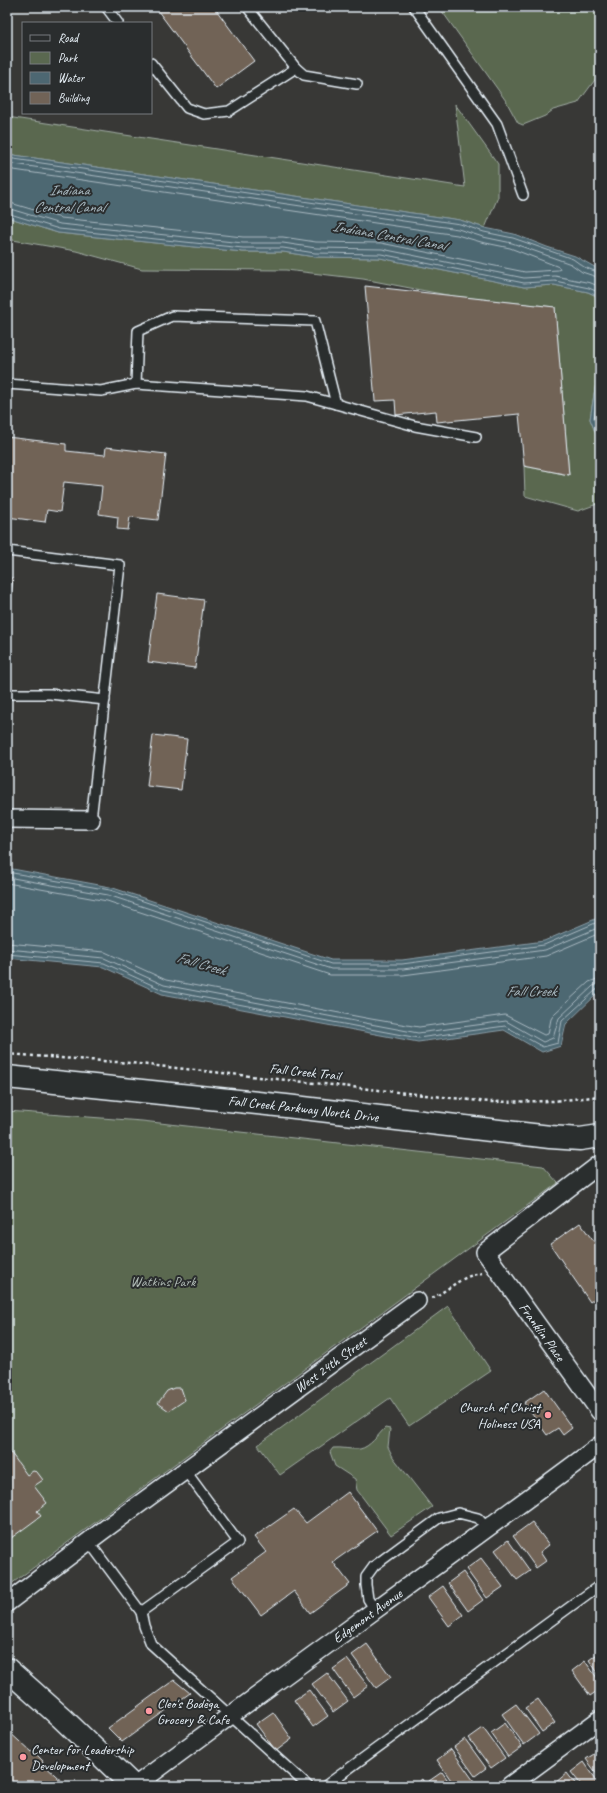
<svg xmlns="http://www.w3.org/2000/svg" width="607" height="1793" font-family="Caveat,sans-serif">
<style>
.green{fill:#5a6850;stroke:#a1aca4}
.water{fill:#4d6772;stroke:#8b9ea8}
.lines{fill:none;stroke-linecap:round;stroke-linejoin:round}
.shore{stroke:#aabac2;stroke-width:1}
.building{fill:#716357;stroke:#e8f1f8}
.service-casing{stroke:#e8f1f8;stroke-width:12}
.minor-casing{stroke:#e8f1f8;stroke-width:20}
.tertiary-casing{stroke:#e8f1f8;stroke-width:25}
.primary-casing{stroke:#e8f1f8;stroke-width:25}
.path{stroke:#e8f1f8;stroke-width:2.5;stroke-dasharray:3 3;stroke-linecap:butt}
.service{stroke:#2a2d2e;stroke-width:9}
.minor{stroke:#2a2d2e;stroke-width:17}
.tertiary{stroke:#2a2d2e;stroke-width:22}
.primary{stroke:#2a2d2e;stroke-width:22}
.poi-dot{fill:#ff9aa2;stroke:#2a2d2e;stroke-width:1.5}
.labels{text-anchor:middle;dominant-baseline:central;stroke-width:4;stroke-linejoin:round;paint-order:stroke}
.street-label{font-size:14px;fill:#e8f1f8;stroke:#2a2d2e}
.park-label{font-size:14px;fill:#afbab5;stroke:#2a2d2e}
.poi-label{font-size:14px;fill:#e8f1f8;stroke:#2a2d2e;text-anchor:start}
.water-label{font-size:15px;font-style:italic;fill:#aabac2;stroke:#2a2d2e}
</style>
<rect width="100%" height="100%" fill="#383836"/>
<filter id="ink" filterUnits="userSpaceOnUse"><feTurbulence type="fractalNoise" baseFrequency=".025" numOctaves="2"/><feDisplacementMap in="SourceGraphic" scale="8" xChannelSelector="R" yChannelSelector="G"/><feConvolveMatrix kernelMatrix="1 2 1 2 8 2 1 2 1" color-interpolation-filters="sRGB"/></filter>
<g filter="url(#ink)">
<g class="green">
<path d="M 439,7 L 600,7 L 600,73 L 578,103 L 553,110 L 545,116 L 523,125 L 518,123 L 506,101 Z"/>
<path d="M 455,104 L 498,164 L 498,197 L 485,228 L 460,220 L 7,154 L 7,117 L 465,187 Z"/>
<path d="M 7,217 L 58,233 L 243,252 L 283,252 L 315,257 L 380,258 L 524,287 L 554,285 L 588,292 L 600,298 L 600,358 L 590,419 L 600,444 L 600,503 L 578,511 L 525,496 L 524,466 L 569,475 L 555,307 L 452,296 L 363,279 L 286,270 L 142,269 L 76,251 L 7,239 Z"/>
<path d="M 7,1111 L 142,1121 L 543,1166 L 558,1183 L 7,1587 Z"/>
<path d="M 448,1306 L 491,1371 L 409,1426 L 390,1398 L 280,1475 L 258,1445 Z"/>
<path d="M 385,1428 L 390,1429 L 388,1447 L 393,1457 L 432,1507 L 391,1535 L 357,1490 L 355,1479 L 335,1466 L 330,1452 L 333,1448 C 342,1447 352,1450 360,1449 C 370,1447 378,1435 385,1428 Z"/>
</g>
<g class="water">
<path d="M 7,154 L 460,220 L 485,228 L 514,234 L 547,247 L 575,256 L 600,270 L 600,297 L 588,292 L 554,285 L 524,287 L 380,258 L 315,257 L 283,252 L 243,252 L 58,233 L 7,217 Z"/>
<path d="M 600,358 L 600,444 L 590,419 Z"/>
<path d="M 7,868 L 110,887 L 331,960 L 402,960 L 544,941 L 600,917 L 600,991 L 566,1024 L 561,1046 L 542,1052 L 504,1030 L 418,1042 L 162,994 L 103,967 L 7,958 Z"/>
</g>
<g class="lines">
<g class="shore">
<path d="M 7,158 L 460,224 L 484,232 L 513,238 L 573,259 L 584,267 L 600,273"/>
<path d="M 7,163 L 458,229 L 483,237 L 512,243 L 571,264 L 582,272 L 600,278"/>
<path d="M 7,169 L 457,235 L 481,242 L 510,248 L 559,267 L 560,269 L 558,270 L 525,272 L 381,243 L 316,242 L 283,237 L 243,237 L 61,218 L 7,202"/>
<path d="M 7,208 L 60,224 L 243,243 L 283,243 L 316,248 L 382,249 L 524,278 L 555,276 L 591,283 L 600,287"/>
<path d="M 7,213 L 59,229 L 243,248 L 283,248 L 315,253 L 381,254 L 524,283 L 555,281 L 589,288 L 600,293"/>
<path d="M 600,382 L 594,418 L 600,433"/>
<path d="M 7,872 L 110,890 L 331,964 L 402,964 L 544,945 L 600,921"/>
<path d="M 7,877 L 108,895 L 331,969 L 403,969 L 545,950 L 600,927"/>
<path d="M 7,883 L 107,901 L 330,975 L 403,975 L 546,956 L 600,933"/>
<path d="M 7,943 L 105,952 L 166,980 L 371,1019 L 419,1027 L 505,1015 L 544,1035 L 548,1034 L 551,1019 L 555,1013 L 589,982 L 600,978"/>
<path d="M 7,949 L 104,958 L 164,985 L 418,1033 L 506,1021 L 543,1042 L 553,1038 L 559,1018 L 593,986 L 600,984"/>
<path d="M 7,954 L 104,963 L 163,990 L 418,1038 L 505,1026 L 543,1047 L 558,1043 L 562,1021 L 596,990 L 600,989"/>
</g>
</g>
<g class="building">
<path d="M 155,7 L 214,7 L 254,61 L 216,89 Z"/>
<path d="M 365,286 L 555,307 L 569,475 L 524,466 L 519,414 L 437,422 L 436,411 L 396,415 L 395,400 L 375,401 Z"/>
<path d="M 7,437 L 66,444 L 66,451 L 105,455 L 106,447 L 166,454 L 158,520 L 130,517 L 128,530 L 117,529 L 118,517 L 99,514 L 102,486 L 64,482 L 60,512 L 47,510 L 45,522 L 7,517 Z"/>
<path d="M 7,578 L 13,578 L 7,627 Z"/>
<path d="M 157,594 L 204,600 L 195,668 L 148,662 Z"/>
<path d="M 153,735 L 187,739 L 181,790 L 147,786 Z"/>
<path d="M 580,1223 L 600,1250 L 600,1295 L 590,1302 L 550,1244 Z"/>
<path d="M 174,1388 L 181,1388 L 185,1400 L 169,1411 L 158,1403 L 167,1391 Z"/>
<path d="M 544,1389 L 572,1428 L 563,1435 L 558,1428 L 547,1435 L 524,1403 Z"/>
<path d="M 11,1453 L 27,1475 L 33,1471 L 37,1472 L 43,1480 L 34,1486 L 47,1503 L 37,1511 L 41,1516 L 7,1541 L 7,1456 Z"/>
<path d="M 348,1492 L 377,1531 L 333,1562 L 350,1584 L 310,1613 L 294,1591 L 261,1615 L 232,1577 L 266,1552 L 254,1537 L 294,1509 L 306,1523 Z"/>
<path d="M 532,1522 L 549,1545 L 540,1552 L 546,1561 L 536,1568 L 513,1536 Z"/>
<path d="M 508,1540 L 530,1571 L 517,1580 L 495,1550 Z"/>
<path d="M 481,1558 L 503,1587 L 487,1598 L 466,1569 Z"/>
<path d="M 463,1572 L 483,1600 L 468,1611 L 448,1583 Z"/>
<path d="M 443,1586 L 463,1615 L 449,1626 L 428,1597 Z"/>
<path d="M 367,1644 L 391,1677 L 376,1688 L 352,1655 Z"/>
<path d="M 600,1652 L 600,1676 L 589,1660 Z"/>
<path d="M 347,1659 L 368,1686 L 353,1697 L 333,1669 Z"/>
<path d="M 585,1661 L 600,1682 L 600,1689 L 590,1696 L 572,1671 Z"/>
<path d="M 327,1673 L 348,1701 L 333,1712 L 312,1684 Z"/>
<path d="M 174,1680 L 190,1693 L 122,1742 L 108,1728 Z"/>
<path d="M 309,1690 L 328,1716 L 313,1727 L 294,1700 Z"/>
<path d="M 538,1699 L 555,1723 L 542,1732 L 525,1708 Z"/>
<path d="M 516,1704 L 539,1734 L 524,1745 L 502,1714 Z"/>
<path d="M 273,1712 L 292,1739 L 276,1751 L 256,1724 Z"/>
<path d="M 505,1723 L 522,1747 L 508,1757 L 491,1733 Z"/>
<path d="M 483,1728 L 505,1758 L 491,1768 L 469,1738 Z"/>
<path d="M 7,1730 L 31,1752 L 33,1751 L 43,1761 L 42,1763 L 67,1786 L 7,1786 Z"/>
<path d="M 465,1739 L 486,1768 L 475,1776 L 454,1747 Z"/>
<path d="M 451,1749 L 476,1784 L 474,1786 L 455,1786 L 437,1760 Z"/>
<path d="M 599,1751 L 600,1752 L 600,1778 L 586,1759 Z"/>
<path d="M 584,1762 L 598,1782 L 592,1786 L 582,1786 L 571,1772 Z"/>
<path d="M 442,1772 L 452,1786 L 432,1786 L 429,1781 Z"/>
<path d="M 567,1773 L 577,1786 L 557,1786 L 555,1783 Z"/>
<path d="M 422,1779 L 426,1786 L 413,1786 Z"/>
</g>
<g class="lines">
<g class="service-casing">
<g id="service">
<path d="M 106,7 L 118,23"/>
<path d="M 247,7 L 296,68 L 304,75 L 357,84"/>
<path d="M 414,7 L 497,124 L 523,195"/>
<path d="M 151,63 L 187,108 L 204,114 L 229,111 L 296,68"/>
<path d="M 7,384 L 101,391 L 136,384 L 307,396 L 415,426 L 476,437"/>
<path d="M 136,384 L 138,331 L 172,316 L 315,321 L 336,404"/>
<path d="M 7,551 L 120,565 L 91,820"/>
<path d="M 7,694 L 50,694 L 105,700"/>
<path d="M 89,1542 L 141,1612 L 144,1626 L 151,1644 L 308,1786"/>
<path d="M 375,1610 L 368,1599 L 366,1585 L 366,1577 L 374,1566 L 439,1518 L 458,1513 L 478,1518 L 488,1529"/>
<path d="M 141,1612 L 238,1542 L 185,1470"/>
<path d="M 325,1786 L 600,1585"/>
</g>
</g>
<g class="minor-casing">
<g id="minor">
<path d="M 7,819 L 91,820"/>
<path id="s1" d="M 600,1164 L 485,1252 L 600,1412"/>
<path id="s2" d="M 7,1603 L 101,1532 L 417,1301"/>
<path id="s3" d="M 135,1786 C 289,1671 446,1560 600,1445"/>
<path d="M 509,1786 L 600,1719"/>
</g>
</g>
<g class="tertiary-casing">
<g id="tertiary">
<path id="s4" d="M 7,1077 L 286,1106 L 550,1137 L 580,1139 L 600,1136"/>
</g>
</g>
<g class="primary-casing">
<path id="primary" d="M 7,1669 L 62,1718 L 133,1786"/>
</g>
<g class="path">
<path d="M 7,1054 L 130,1063 L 489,1102 L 553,1101 L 593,1097 L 600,1094"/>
<path d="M 432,1298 C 451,1289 460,1276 482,1273"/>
</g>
<use href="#service" class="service"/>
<use href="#minor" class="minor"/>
<use href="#tertiary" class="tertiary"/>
<use href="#primary" class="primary"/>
</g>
</g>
<g class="poi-dot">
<circle cx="548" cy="1415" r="4"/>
<circle cx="149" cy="1711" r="4"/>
<circle cx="23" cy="1757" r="4"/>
</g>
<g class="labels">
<g class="street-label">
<text transform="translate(305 1072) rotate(6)">Fall Creek Trail</text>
<text stroke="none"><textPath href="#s4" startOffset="298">Fall Creek Parkway North Drive</textPath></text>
<text stroke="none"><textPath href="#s1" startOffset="243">Franklin Place</textPath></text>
<text stroke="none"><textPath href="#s2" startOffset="402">West 24th Street</textPath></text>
<text stroke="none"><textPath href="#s3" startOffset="288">Edgemont Avenue</textPath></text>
</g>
<g class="park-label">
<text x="163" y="1281">Watkins Park</text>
</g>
<g class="poi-label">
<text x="540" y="1407" text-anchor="end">Church of Christ<tspan x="540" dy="16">Holiness USA</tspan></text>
<text x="157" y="1703">Cleo's Bodega<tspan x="157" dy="16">Grocery &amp; Cafe</tspan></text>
<text x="31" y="1749">Center for Leadership<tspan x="31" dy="16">Development</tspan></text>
</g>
<g class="water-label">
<text x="69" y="190">Indiana<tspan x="69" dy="17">Central Canal</tspan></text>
<text transform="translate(389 236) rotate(10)">Indiana Central Canal</text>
<text transform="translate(201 964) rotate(16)">Fall Creek</text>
<text x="531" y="991">Fall Creek</text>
</g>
</g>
<rect width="607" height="1793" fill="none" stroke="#2a2d2e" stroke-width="24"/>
<rect x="12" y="12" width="583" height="1769" fill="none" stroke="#e8f1f8" stroke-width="1.5" filter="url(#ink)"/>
<rect x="22" y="22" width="130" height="92" fill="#2a2d2e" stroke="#767b7f"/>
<rect x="30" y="35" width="20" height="6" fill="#2a2d2e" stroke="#767b7f"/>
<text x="58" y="42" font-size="12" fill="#e8f1f8">Road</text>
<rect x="30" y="52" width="20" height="12" fill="#5a6850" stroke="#767b7f"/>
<text x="58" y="62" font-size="12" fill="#e8f1f8">Park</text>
<rect x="30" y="72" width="20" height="12" fill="#4d6772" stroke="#767b7f"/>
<text x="58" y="82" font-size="12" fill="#e8f1f8">Water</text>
<rect x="30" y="92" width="20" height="12" fill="#716357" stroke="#767b7f"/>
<text x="58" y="102" font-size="12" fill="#e8f1f8">Building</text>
</svg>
